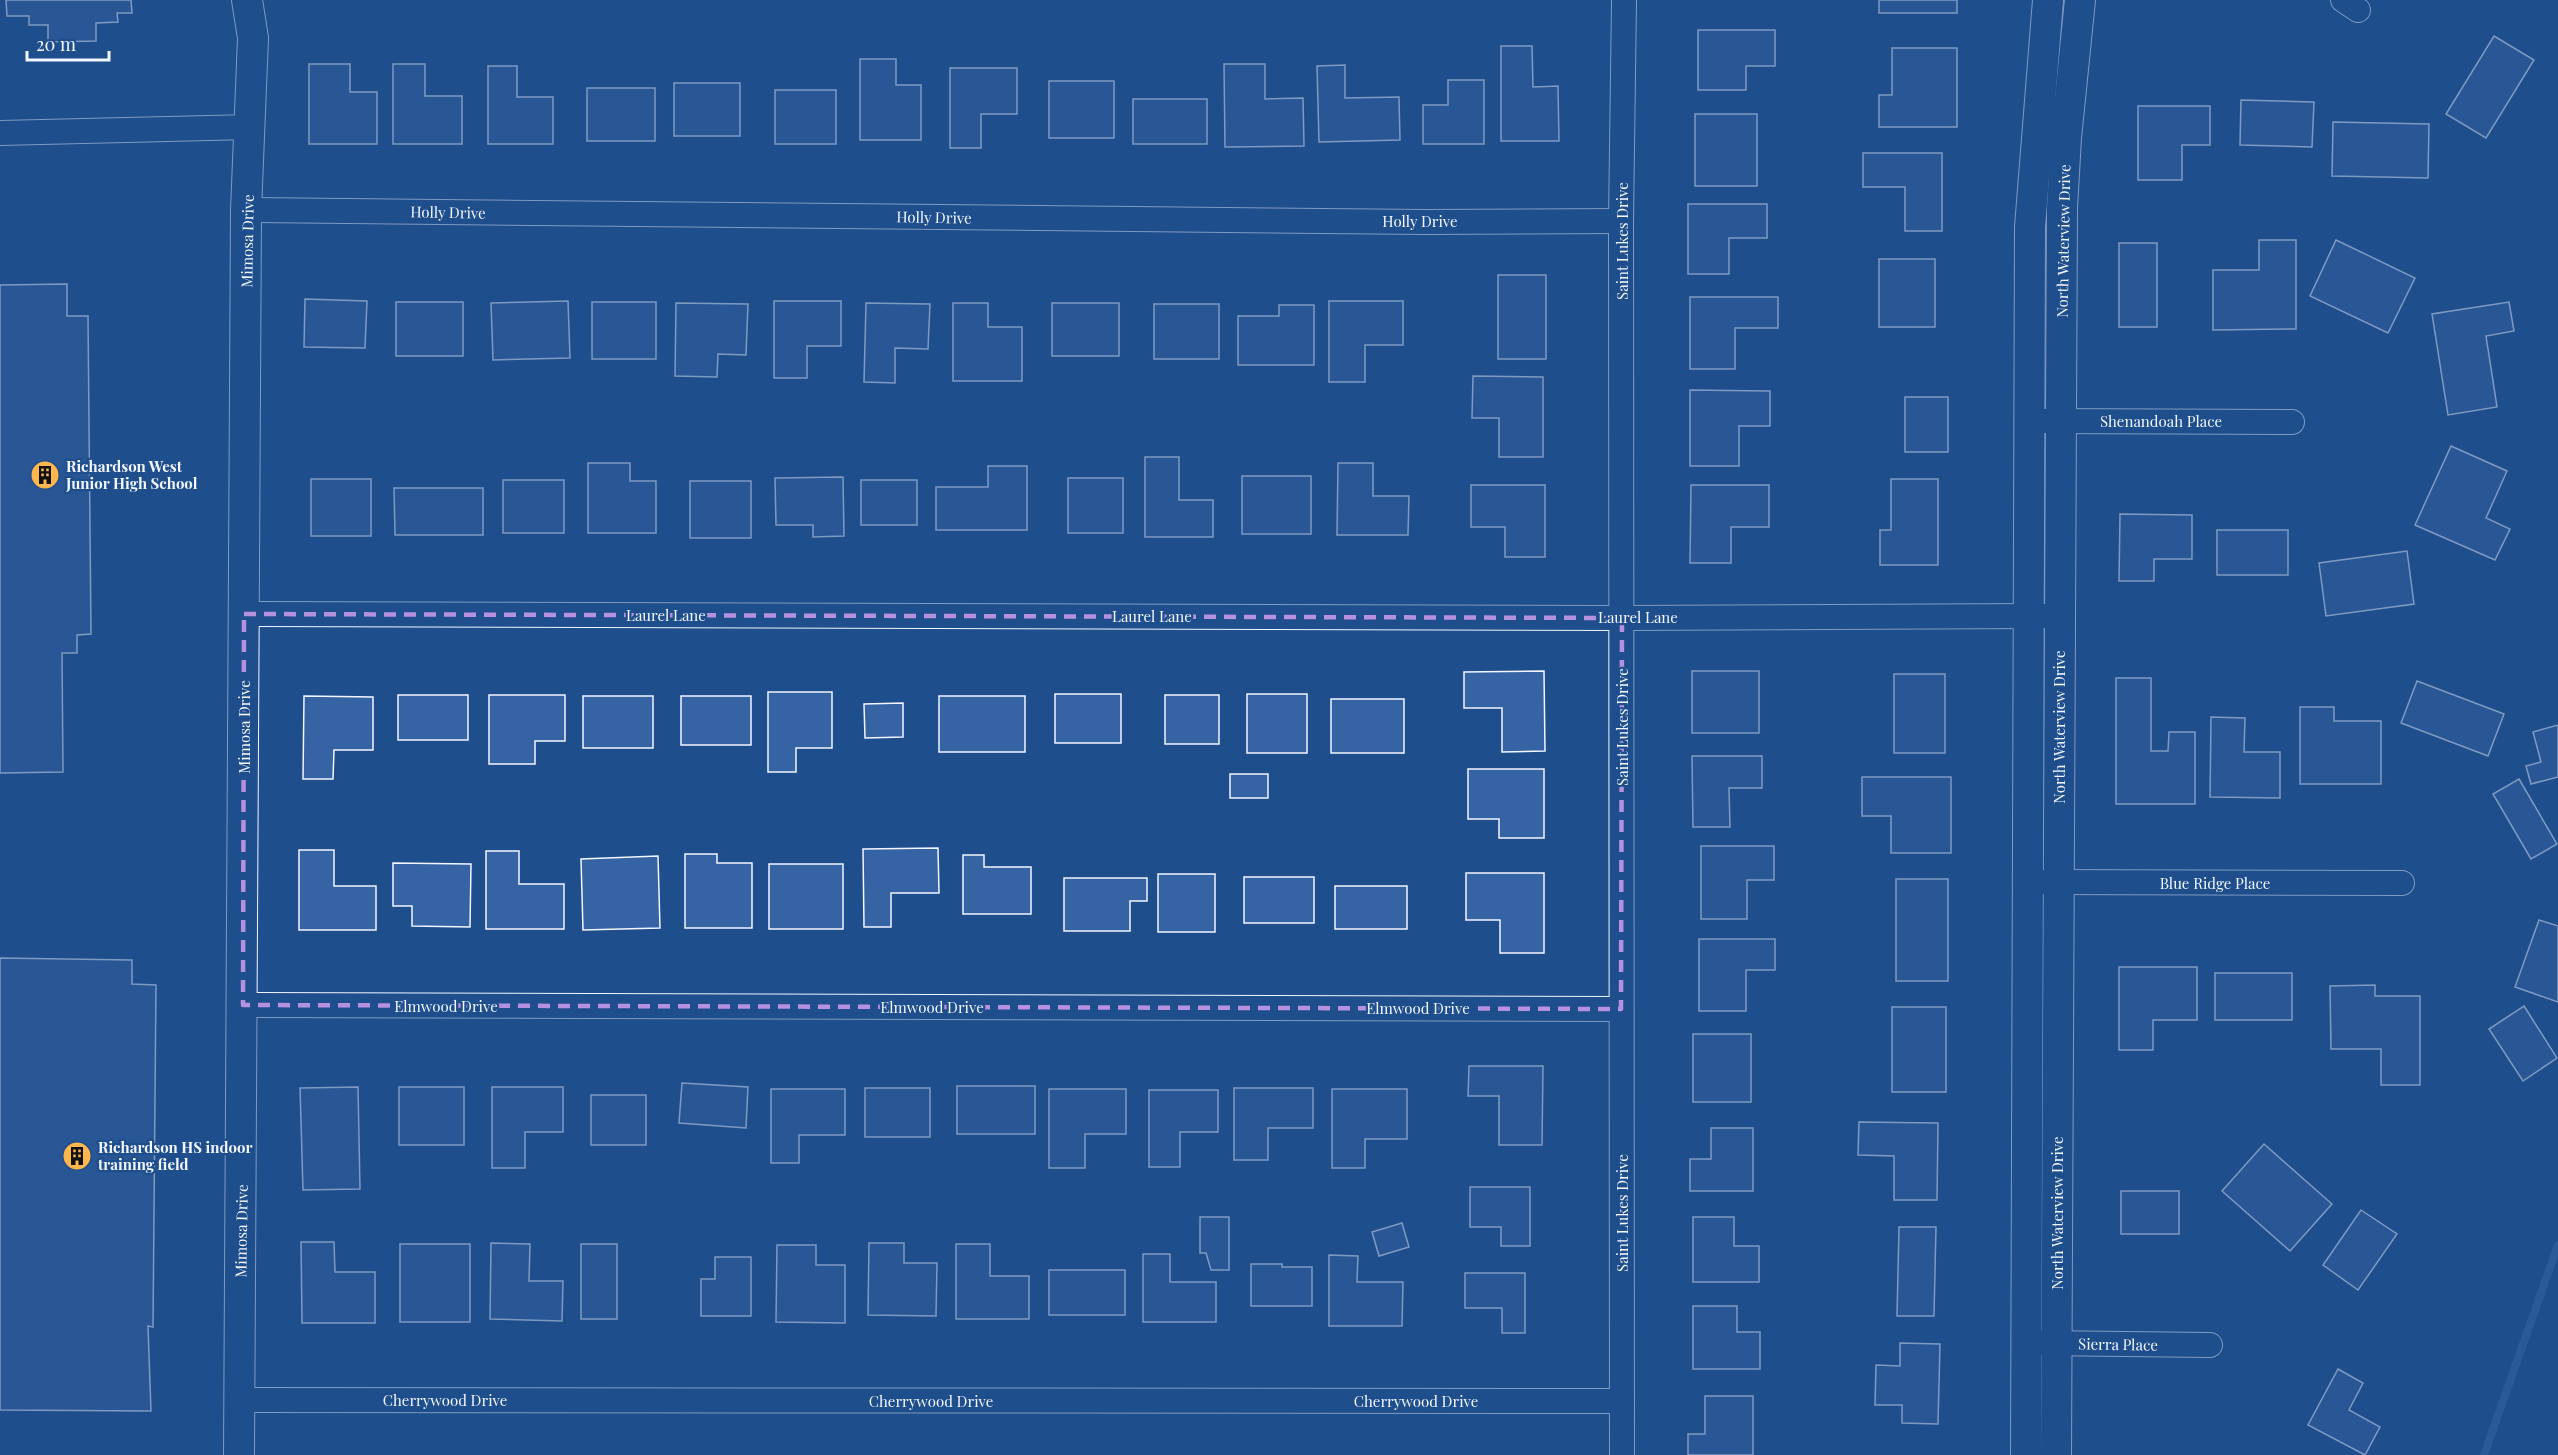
<svg xmlns="http://www.w3.org/2000/svg" width="2558" height="1455" font-family="'Playfair Display',serif">
<style>
.lines{fill:none;stroke-linecap:round;stroke-linejoin:round}
.stream{stroke:#3b69a3;stroke-width:8}
.building{fill:#3563a3;stroke:#f2f6ff;stroke-width:1.5}
.minor-casing{stroke:#f2f6ff;stroke-width:26}
.tertiary-casing{stroke:#f2f6ff;stroke-width:32}
.minor{stroke:#1f4e8c;stroke-width:24}
.tertiary{stroke:#1f4e8c;stroke-width:30}
.marked{fill:none;stroke:#b691df;stroke-width:4.5;stroke-dasharray:12 8;stroke-linejoin:round}
.labels{text-anchor:middle;dominant-baseline:central;stroke-width:4.5;stroke-linejoin:round;paint-order:stroke}
.street-label{font-size:15px;fill:#f2f6ff;stroke:#1f4e8c}
.poi-label{font-size:15px;font-weight:bold;fill:#f2f6ff;stroke:#1f4e8c;text-anchor:start}
</style>
<rect width="100%" height="100%" fill="#1f4e8c"/>
<g class="lines">
<path class="stream" d="M 2484,1455 L 2558,1245"/>
</g>
<g class="building">
<path d="M 6,0 L 131,0 L 132,13 L 117,13 L 118,22 L 96,23 L 96,41 L 48,42 L 48,25 L 29,25 L 29,16 L 7,16 Z"/>
<rect x="1879" y="0" width="78" height="13"/>
<path d="M 1698,30 L 1775,30 L 1775,66 L 1746,66 L 1746,90 L 1698,90 Z"/>
<path d="M 2494,36 L 2534,60 L 2486,138 L 2446,114 Z"/>
<path d="M 1501,46 L 1532,46 L 1533,87 L 1558,86 L 1559,141 L 1501,141 Z"/>
<path d="M 1892,48 L 1957,48 L 1957,127 L 1879,127 L 1879,95 L 1892,95 Z"/>
<path d="M 860,59 L 896,59 L 896,85 L 921,85 L 921,140 L 860,140 Z"/>
<path d="M 309,64 L 350,64 L 350,92 L 377,92 L 377,144 L 309,144 Z"/>
<path d="M 393,64 L 425,64 L 425,96 L 462,96 L 462,144 L 393,144 Z"/>
<path d="M 1224,64 L 1265,64 L 1265,99 L 1303,98 L 1304,146 L 1225,147 Z"/>
<path d="M 1345,65 L 1345,98 L 1399,97 L 1400,140 L 1319,142 L 1317,66 Z"/>
<path d="M 488,66 L 517,66 L 517,97 L 553,97 L 553,144 L 488,144 Z"/>
<path d="M 950,68 L 1017,68 L 1017,114 L 981,114 L 981,148 L 950,148 Z"/>
<path d="M 1448,80 L 1484,80 L 1484,144 L 1423,144 L 1423,105 L 1448,105 Z"/>
<rect x="1049" y="81" width="65" height="57"/>
<rect x="674" y="83" width="66" height="53"/>
<rect x="587" y="88" width="68" height="53"/>
<rect x="775" y="90" width="61" height="54"/>
<rect x="1133" y="99" width="74" height="45"/>
<path d="M 2241,100 L 2314,102 L 2312,147 L 2240,145 Z"/>
<path d="M 2138,106 L 2210,106 L 2210,145 L 2182,145 L 2182,180 L 2138,180 Z"/>
<rect x="1695" y="114" width="62" height="72"/>
<path d="M 2333,122 L 2429,124 L 2428,178 L 2332,176 Z"/>
<path d="M 1863,153 L 1942,153 L 1942,231 L 1905,231 L 1905,187 L 1863,187 Z"/>
<path d="M 1688,204 L 1767,204 L 1767,238 L 1729,238 L 1729,274 L 1688,274 Z"/>
<path d="M 2259,240 L 2296,240 L 2296,329 L 2213,330 L 2213,270 L 2259,270 Z"/>
<path d="M 2336,240 L 2415,278 L 2388,333 L 2310,296 Z"/>
<rect x="2119" y="243" width="38" height="84"/>
<rect x="1879" y="259" width="56" height="68"/>
<rect x="1498" y="275" width="48" height="84"/>
<path d="M 67,284 L 67,316 L 88,316 L 91,634 L 77,635 L 77,653 L 62,653 L 63,772 L 0,773 L 0,285 Z"/>
<path d="M 1690,297 L 1778,297 L 1778,328 L 1735,328 L 1735,369 L 1690,369 Z"/>
<path d="M 305,299 L 367,301 L 365,348 L 304,347 Z"/>
<path d="M 568,301 L 570,358 L 493,360 L 491,303 Z"/>
<path d="M 774,301 L 841,301 L 841,346 L 807,346 L 807,378 L 774,378 Z"/>
<path d="M 1329,301 L 1403,301 L 1403,345 L 1365,345 L 1365,382 L 1329,382 Z"/>
<rect x="396" y="302" width="67" height="54"/>
<rect x="592" y="302" width="64" height="57"/>
<path d="M 2509,302 L 2514,331 L 2486,336 L 2497,407 L 2448,415 L 2432,314 Z"/>
<path d="M 676,303 L 748,304 L 746,355 L 718,354 L 717,377 L 675,376 Z"/>
<path d="M 866,303 L 930,304 L 928,349 L 895,348 L 895,383 L 864,382 Z"/>
<path d="M 953,303 L 988,303 L 988,327 L 1022,327 L 1022,381 L 953,381 Z"/>
<rect x="1052" y="303" width="67" height="53"/>
<rect x="1154" y="304" width="65" height="55"/>
<path d="M 1279,305 L 1314,305 L 1314,365 L 1238,365 L 1238,316 L 1279,316 Z"/>
<path d="M 1473,376 L 1543,377 L 1543,457 L 1499,457 L 1499,418 L 1472,418 Z"/>
<path d="M 1690,390 L 1770,391 L 1770,426 L 1739,426 L 1739,466 L 1690,466 Z"/>
<rect x="1905" y="397" width="43" height="55"/>
<path d="M 2451,446 L 2507,471 L 2486,518 L 2510,529 L 2495,560 L 2415,525 Z"/>
<path d="M 1145,457 L 1179,457 L 1179,500 L 1213,500 L 1213,537 L 1145,537 Z"/>
<path d="M 588,463 L 630,463 L 630,481 L 656,481 L 656,533 L 588,533 Z"/>
<path d="M 1338,463 L 1373,463 L 1373,496 L 1409,496 L 1408,535 L 1337,535 Z"/>
<path d="M 988,466 L 1027,466 L 1027,530 L 936,530 L 936,487 L 988,487 Z"/>
<rect x="1242" y="476" width="69" height="58"/>
<path d="M 843,477 L 844,536 L 813,537 L 813,525 L 776,525 L 775,478 Z"/>
<rect x="1068" y="478" width="55" height="55"/>
<rect x="311" y="479" width="60" height="57"/>
<path d="M 1891,479 L 1938,479 L 1938,565 L 1880,565 L 1880,530 L 1891,530 Z"/>
<rect x="503" y="480" width="61" height="53"/>
<rect x="861" y="480" width="56" height="45"/>
<rect x="690" y="481" width="61" height="57"/>
<path d="M 1471,485 L 1545,485 L 1545,557 L 1505,557 L 1505,527 L 1471,527 Z"/>
<path d="M 1691,485 L 1769,485 L 1769,527 L 1731,527 L 1731,563 L 1690,563 Z"/>
<path d="M 394,488 L 483,488 L 483,535 L 395,535 Z"/>
<path d="M 2120,514 L 2192,515 L 2192,559 L 2154,559 L 2154,581 L 2119,581 Z"/>
<rect x="2217" y="530" width="71" height="45"/>
<path d="M 2407,551 L 2414,604 L 2326,616 L 2319,563 Z"/>
<path d="M 1544,671 L 1545,751 L 1502,752 L 1502,708 L 1464,708 L 1464,672 Z"/>
<rect x="1692" y="671" width="67" height="62"/>
<rect x="1894" y="674" width="51" height="79"/>
<path d="M 2116,678 L 2151,678 L 2151,751 L 2168,751 L 2169,732 L 2195,732 L 2195,804 L 2116,804 Z"/>
<path d="M 2417,681 L 2504,714 L 2488,756 L 2401,723 Z"/>
<path d="M 768,692 L 832,692 L 832,748 L 796,748 L 796,772 L 768,772 Z"/>
<rect x="1055" y="694" width="66" height="49"/>
<rect x="1247" y="694" width="60" height="59"/>
<rect x="398" y="695" width="70" height="45"/>
<path d="M 489,695 L 565,695 L 565,741 L 535,741 L 535,764 L 489,764 Z"/>
<rect x="1165" y="695" width="54" height="49"/>
<path d="M 304,696 L 373,697 L 373,750 L 334,750 L 333,779 L 303,779 Z"/>
<rect x="583" y="696" width="70" height="52"/>
<rect x="681" y="696" width="70" height="49"/>
<rect x="939" y="696" width="86" height="56"/>
<rect x="1331" y="699" width="73" height="54"/>
<path d="M 903,703 L 903,737 L 865,738 L 864,704 Z"/>
<path d="M 2300,707 L 2334,707 L 2334,721 L 2381,721 L 2381,784 L 2300,784 Z"/>
<path d="M 2211,717 L 2245,718 L 2244,752 L 2280,752 L 2280,798 L 2210,797 Z"/>
<path d="M 2558,725 L 2558,777 L 2531,784 L 2526,766 L 2541,762 L 2533,732 Z"/>
<path d="M 1692,756 L 1762,756 L 1762,788 L 1729,788 L 1730,827 L 1693,827 Z"/>
<path d="M 1468,769 L 1544,769 L 1544,838 L 1499,838 L 1499,819 L 1468,819 Z"/>
<rect x="1230" y="774" width="38" height="24"/>
<path d="M 1862,777 L 1951,777 L 1951,853 L 1891,853 L 1891,816 L 1862,816 Z"/>
<path d="M 2519,779 L 2557,844 L 2531,859 L 2493,794 Z"/>
<path d="M 1701,846 L 1774,846 L 1774,880 L 1747,880 L 1747,919 L 1701,919 Z"/>
<path d="M 938,848 L 939,893 L 891,893 L 891,927 L 864,927 L 863,849 Z"/>
<path d="M 299,850 L 334,850 L 334,886 L 376,886 L 376,930 L 299,930 Z"/>
<path d="M 486,851 L 519,851 L 519,884 L 564,884 L 564,929 L 486,929 Z"/>
<path d="M 685,854 L 717,854 L 717,863 L 752,863 L 752,928 L 685,928 Z"/>
<path d="M 963,855 L 984,855 L 984,867 L 1031,867 L 1031,914 L 963,914 Z"/>
<path d="M 658,856 L 660,928 L 583,930 L 581,859 Z"/>
<path d="M 393,863 L 471,864 L 470,927 L 412,926 L 412,906 L 393,906 Z"/>
<rect x="769" y="864" width="74" height="65"/>
<path d="M 1466,873 L 1544,873 L 1544,953 L 1500,953 L 1500,920 L 1466,920 Z"/>
<rect x="1158" y="874" width="57" height="58"/>
<rect x="1244" y="877" width="70" height="46"/>
<path d="M 1064,878 L 1147,878 L 1147,901 L 1130,901 L 1130,931 L 1064,931 Z"/>
<rect x="1896" y="879" width="52" height="102"/>
<rect x="1335" y="886" width="72" height="43"/>
<path d="M 2539,920 L 2558,926 L 2558,1002 L 2515,987 Z"/>
<path d="M 1699,939 L 1775,939 L 1775,970 L 1746,970 L 1746,1011 L 1699,1011 Z"/>
<path d="M 0,958 L 132,960 L 132,984 L 156,985 L 153,1327 L 148,1326 L 151,1411 L 0,1410 Z"/>
<path d="M 2119,967 L 2197,967 L 2197,1020 L 2153,1020 L 2153,1050 L 2119,1050 Z"/>
<rect x="2215" y="973" width="77" height="47"/>
<path d="M 2375,985 L 2375,996 L 2420,996 L 2420,1085 L 2381,1085 L 2381,1049 L 2331,1049 L 2330,986 Z"/>
<path d="M 2524,1006 L 2557,1058 L 2523,1081 L 2489,1029 Z"/>
<rect x="1892" y="1007" width="54" height="85"/>
<rect x="1693" y="1034" width="58" height="68"/>
<path d="M 1469,1066 L 1543,1066 L 1542,1145 L 1499,1145 L 1499,1096 L 1468,1096 Z"/>
<path d="M 682,1083 L 748,1087 L 746,1128 L 679,1123 Z"/>
<rect x="957" y="1086" width="78" height="48"/>
<path d="M 358,1087 L 360,1189 L 303,1190 L 300,1088 Z"/>
<rect x="399" y="1087" width="65" height="58"/>
<path d="M 492,1087 L 563,1087 L 563,1132 L 525,1132 L 525,1168 L 492,1168 Z"/>
<rect x="865" y="1088" width="65" height="49"/>
<path d="M 1234,1088 L 1313,1088 L 1313,1128 L 1268,1128 L 1268,1160 L 1234,1160 Z"/>
<path d="M 771,1089 L 845,1089 L 845,1135 L 799,1135 L 799,1163 L 771,1163 Z"/>
<path d="M 1049,1089 L 1126,1089 L 1126,1134 L 1085,1134 L 1085,1168 L 1049,1168 Z"/>
<path d="M 1332,1089 L 1407,1089 L 1407,1139 L 1365,1139 L 1365,1168 L 1332,1168 Z"/>
<path d="M 1149,1090 L 1218,1090 L 1218,1132 L 1180,1132 L 1180,1167 L 1149,1167 Z"/>
<rect x="591" y="1095" width="55" height="50"/>
<path d="M 1859,1122 L 1938,1123 L 1937,1200 L 1894,1200 L 1894,1156 L 1858,1155 Z"/>
<path d="M 1711,1128 L 1753,1128 L 1753,1191 L 1690,1191 L 1690,1159 L 1711,1159 Z"/>
<path d="M 2264,1144 L 2332,1204 L 2290,1251 L 2222,1191 Z"/>
<path d="M 1470,1187 L 1530,1187 L 1530,1246 L 1501,1246 L 1501,1227 L 1470,1227 Z"/>
<rect x="2121" y="1191" width="58" height="43"/>
<path d="M 2361,1210 L 2397,1234 L 2358,1290 L 2323,1265 Z"/>
<path d="M 1200,1217 L 1229,1217 L 1229,1270 L 1211,1270 L 1206,1253 L 1200,1253 Z"/>
<path d="M 1693,1217 L 1734,1217 L 1734,1246 L 1759,1246 L 1759,1282 L 1693,1282 Z"/>
<path d="M 1402,1223 L 1409,1247 L 1379,1256 L 1372,1232 Z"/>
<path d="M 1899,1227 L 1936,1227 L 1934,1316 L 1897,1316 Z"/>
<path d="M 301,1242 L 334,1242 L 335,1272 L 375,1272 L 375,1323 L 302,1323 Z"/>
<path d="M 491,1243 L 530,1244 L 529,1281 L 563,1281 L 562,1321 L 490,1319 Z"/>
<path d="M 869,1243 L 904,1243 L 904,1263 L 937,1263 L 936,1316 L 868,1315 Z"/>
<rect x="400" y="1244" width="70" height="78"/>
<rect x="581" y="1244" width="36" height="75"/>
<path d="M 956,1244 L 990,1244 L 990,1276 L 1029,1276 L 1029,1319 L 956,1319 Z"/>
<path d="M 777,1245 L 816,1245 L 816,1265 L 845,1265 L 845,1323 L 776,1322 Z"/>
<path d="M 1143,1254 L 1170,1254 L 1170,1282 L 1216,1282 L 1216,1322 L 1143,1322 Z"/>
<path d="M 1329,1255 L 1358,1256 L 1357,1282 L 1403,1282 L 1402,1326 L 1329,1326 Z"/>
<path d="M 715,1257 L 751,1257 L 751,1316 L 701,1316 L 701,1279 L 715,1279 Z"/>
<path d="M 1251,1264 L 1282,1264 L 1282,1267 L 1312,1267 L 1312,1306 L 1251,1306 Z"/>
<rect x="1049" y="1270" width="76" height="45"/>
<path d="M 1465,1273 L 1525,1273 L 1525,1333 L 1502,1333 L 1502,1308 L 1465,1308 Z"/>
<path d="M 1693,1306 L 1737,1306 L 1737,1332 L 1760,1332 L 1760,1369 L 1693,1369 Z"/>
<path d="M 1900,1343 L 1940,1344 L 1938,1424 L 1902,1423 L 1902,1405 L 1875,1405 L 1876,1365 L 1900,1366 Z"/>
<path d="M 2338,1369 L 2363,1383 L 2349,1410 L 2380,1427 L 2365,1455 L 2308,1425 Z"/>
<path d="M 1705,1396 L 1753,1396 L 1753,1455 L 1688,1455 L 1688,1434 L 1705,1434 Z"/>
</g>
<g class="lines">
<g class="minor-casing">
<g id="minor">
<path d="M 2343,0 L 2358,10"/>
<path d="M 0,133 L 251,127"/>
<path d="M 246,210 L 1425,222 L 1621,221"/>
<path d="M 2043,421 L 2292,422"/>
<path d="M 244,614 L 1622,618 L 2059,616"/>
<path d="M 2042,882 L 2402,883"/>
<path d="M 243,1005 L 1621,1009"/>
<path d="M 2039,1343 L 2210,1345"/>
<path d="M 239,1400 L 1622,1401"/>
<path d="M 1622,1455 L 1621,221 L 1624,0"/>
</g>
</g>
<g class="tertiary-casing">
<g id="tertiary">
<path d="M 239,1455 L 246,210 L 253,38 L 247,0"/>
<path d="M 2026,1455 L 2030,227 L 2048,0"/>
<path d="M 2056,1455 L 2062,208 L 2066,138 L 2080,0"/>
</g>
</g>
<use href="#minor" class="minor"/>
<use href="#tertiary" class="tertiary"/>
</g>
<path d="M0 0H2558V1455H0ZM 244,614 L 1622,618 L 1621,1009 L 243,1005 Z" fill="#1f4e8c" fill-opacity=".55" fill-rule="evenodd"/>
<path class="marked" d="M 244,614 L 1622,618 L 1621,1009 L 243,1005 Z"/>
<defs>
<g id="building-disc" transform="scale(1.5)"><circle r="9.5" fill="#ffb74d" stroke="#1f4e8c"/><path d="M-4-6H4V6H1V3H-1V6H-4ZM-2.5-4.3h1.7v1.8h-1.7ZM.8-4.3h1.7v1.8H.8ZM-2.5-1h1.7V.8h-1.7ZM.8-1h1.7V.8H.8Z" fill="#111"/></g>
</defs>
<g fill-rule="evenodd">
<use href="#building-disc" x="45" y="475"/>
<use href="#building-disc" x="77" y="1156"/>
</g>
<g class="labels">
<g class="street-label">
<text transform="translate(448 212) rotate(1)">Holly Drive</text>
<text transform="translate(934 217) rotate(1)">Holly Drive</text>
<text x="1420" y="221">Holly Drive</text>
<text transform="translate(247 241) rotate(-89)">Mimosa Drive</text>
<text transform="translate(1622 241) rotate(-90)">Saint Lukes Drive</text>
<text transform="translate(2063 241) rotate(-89)">North Waterview Drive</text>
<text x="2161" y="421">Shenandoah Place</text>
<text x="666" y="615">Laurel Lane</text>
<text x="1152" y="616">Laurel Lane</text>
<text x="1638" y="617">Laurel Lane</text>
<text transform="translate(244 727) rotate(-90)">Mimosa Drive</text>
<text transform="translate(1622 727) rotate(-90)">Saint Lukes Drive</text>
<text transform="translate(2059 727) rotate(-90)">North Waterview Drive</text>
<text x="2215" y="883">Blue Ridge Place</text>
<text x="446" y="1006">Elmwood Drive</text>
<text x="932" y="1007">Elmwood Drive</text>
<text x="1418" y="1008">Elmwood Drive</text>
<text transform="translate(1622 1213) rotate(-90)">Saint Lukes Drive</text>
<text transform="translate(2057 1213) rotate(-90)">North Waterview Drive</text>
<text transform="translate(241 1231) rotate(-89)">Mimosa Drive</text>
<text transform="translate(2118 1344) rotate(1)">Sierra Place</text>
<text x="445" y="1400">Cherrywood Drive</text>
<text x="931" y="1401">Cherrywood Drive</text>
<text x="1416" y="1401">Cherrywood Drive</text>
</g>
<g class="poi-label">
<text x="66" y="466">Richardson West<tspan x="66" dy="17">Junior High School</tspan></text>
<text x="98" y="1147">Richardson HS indoor<tspan x="98" dy="17">training field</tspan></text>
</g>
</g>
<path d="M27 51v9h82v-9" fill="none" stroke="#f2f6ff" stroke-width="3"/>
<text x="36" y="51" font-size="18" fill="#f2f6ff" stroke="#1f4e8c" stroke-width="4.5" paint-order="stroke">20 m</text>
</svg>
